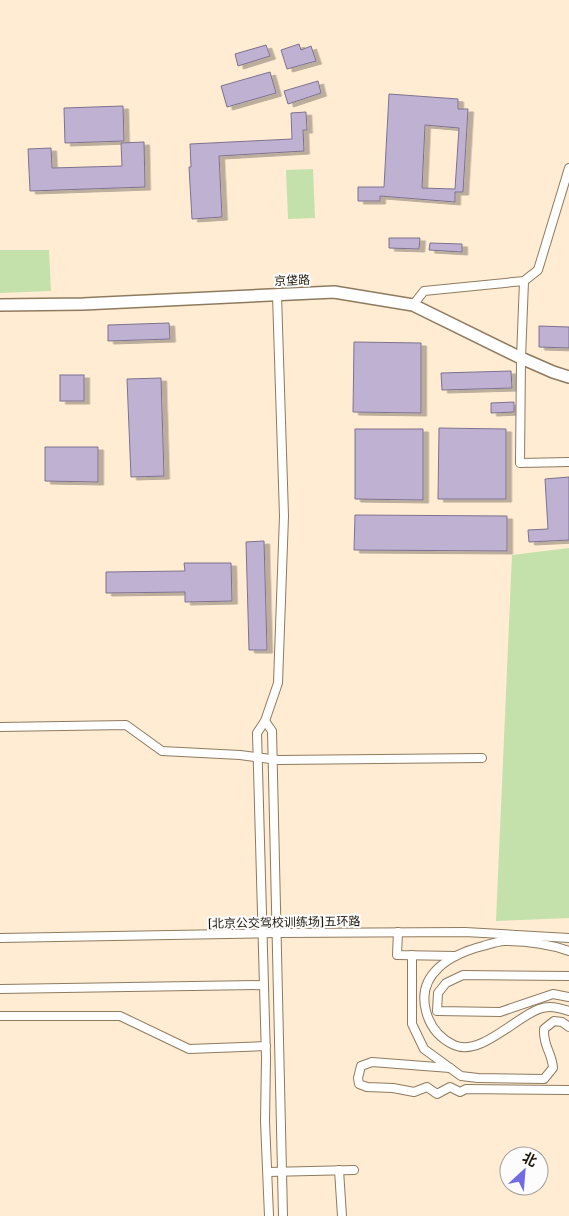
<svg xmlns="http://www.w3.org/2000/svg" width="569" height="1216" font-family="'Noto Serif','Noto Sans SC',serif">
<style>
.green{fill:#c4e1ab}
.building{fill:#bfb1d2;stroke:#7e718f;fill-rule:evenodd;filter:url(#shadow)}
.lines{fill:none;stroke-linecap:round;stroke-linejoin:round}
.street-casing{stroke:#8f7a5e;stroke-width:10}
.secondary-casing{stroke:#8f7a5e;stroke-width:14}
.street{stroke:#fff;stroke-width:8}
.secondary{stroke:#fff;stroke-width:11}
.labels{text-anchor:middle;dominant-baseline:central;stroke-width:4;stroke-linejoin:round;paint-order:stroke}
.street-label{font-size:12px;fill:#1e160a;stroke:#fcfcfc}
</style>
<defs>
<filter id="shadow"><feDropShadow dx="5.5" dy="3" stdDeviation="0" flood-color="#0004"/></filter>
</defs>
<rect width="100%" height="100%" fill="#ffecd3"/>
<g class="green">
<path d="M 313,169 L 315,218 L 288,219 L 286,170 Z"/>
<path d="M 0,250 L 49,250 L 51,291 L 0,293 Z"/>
<path d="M 569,548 L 569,918 L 496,921 L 512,555 Z"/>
</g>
<g class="building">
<path d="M 299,44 L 301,50 L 311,46 L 316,61 L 287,69 L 281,50 Z"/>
<path d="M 266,45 L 270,56 L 238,66 L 235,54 Z"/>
<path d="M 270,72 L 276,93 L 227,107 L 221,86 Z"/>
<path d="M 318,81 L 321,93 L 288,104 L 284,91 Z"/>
<path d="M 389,94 L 458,99 L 458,109 L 468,109 L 463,192 L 455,192 L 455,202 L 380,196 L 380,201 L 358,201 L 358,187 L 384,187 ZM 425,125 L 459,128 L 455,189 L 422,188 Z"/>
<path d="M 123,106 L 124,141 L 65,143 L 64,108 Z"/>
<path d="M 306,112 L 307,130 L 303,130 L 304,151 L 219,156 L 222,217 L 192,219 L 189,167 L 191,167 L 190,144 L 292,139 L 291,113 Z"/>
<path d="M 144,142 L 145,187 L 30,191 L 28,149 L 51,148 L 52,168 L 122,166 L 121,143 Z"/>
<path d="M 389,238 L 420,238 L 419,249 L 389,248 Z"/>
<path d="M 430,243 L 462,244 L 462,252 L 429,250 Z"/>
<path d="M 169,323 L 170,339 L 108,341 L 108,325 Z"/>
<path d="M 539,326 L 569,327 L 569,348 L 539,347 Z"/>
<path d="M 354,342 L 421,343 L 421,413 L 353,412 Z"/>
<path d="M 511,371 L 512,388 L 442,390 L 441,373 Z"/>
<rect x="60" y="375" width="24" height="26"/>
<path d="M 161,378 L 164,476 L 131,477 L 127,379 Z"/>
<path d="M 514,402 L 514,412 L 491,413 L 491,403 Z"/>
<path d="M 439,428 L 506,429 L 506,499 L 438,499 Z"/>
<path d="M 355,429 L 423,429 L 423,500 L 355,499 Z"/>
<path d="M 45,447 L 98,447 L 98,482 L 45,481 Z"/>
<path d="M 569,477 L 569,540 L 529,542 L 528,530 L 548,529 L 545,479 Z"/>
<path d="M 355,515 L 507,516 L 507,551 L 354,550 Z"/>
<path d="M 264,541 L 267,650 L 249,650 L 246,542 Z"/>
<path d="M 184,563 L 231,563 L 232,601 L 185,602 L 185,592 L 106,593 L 106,572 L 185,571 Z"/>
</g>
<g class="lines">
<g class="street-casing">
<g id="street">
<path d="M 524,281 L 521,358 L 520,463 L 569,462"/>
<path d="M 413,305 L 424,291 L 524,281 L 538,270 L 569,168"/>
<path d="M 265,721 L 272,731 L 283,1216"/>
<path d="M 0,727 L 126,725 L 162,751 L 240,755 L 278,760 L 482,758"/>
<path d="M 398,932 L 397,955 L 455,956"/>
<path d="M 0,938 L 277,933 L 465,932 L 569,938"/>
<path d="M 569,951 C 549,944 527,941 505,941 C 498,941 490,944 483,946 C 452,954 416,973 426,1011 C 430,1027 439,1038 454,1045 C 480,1057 516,1017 539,1009 C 550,1005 559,1008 569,1011"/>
<path d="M 412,955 L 412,1024 L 424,1049 L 461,1076 L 478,1078 L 544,1079 L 553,1068 C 552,1052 543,1047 544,1029 L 554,1021 L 562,1022 L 569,1027"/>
<path d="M 569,976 L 463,975 L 446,983 L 438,993 L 437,1011 L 500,1012 L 553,994 L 569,997"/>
<path d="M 0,989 L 264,985"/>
<path d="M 0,1016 L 120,1016 L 189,1049 L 266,1046"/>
<path d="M 450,1068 L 372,1062 L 361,1066 L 358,1078 L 359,1084 L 367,1087 L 393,1088 L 414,1092 L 427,1087 L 437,1094 L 450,1087 L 460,1092 L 466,1089 L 569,1090"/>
<path d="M 339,1170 L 342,1216"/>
<path d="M 268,1172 L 354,1170"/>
<path d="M 269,1216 L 265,1121 L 266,1058 L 257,733 L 265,721 L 278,683 L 284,516 L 277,295"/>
</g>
</g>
<g class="secondary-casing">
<path id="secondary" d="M 0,305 L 83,304 L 334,292 L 413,305 L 521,358 L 553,372 L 569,377"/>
</g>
<use href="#street" class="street"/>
<use href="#secondary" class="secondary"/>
</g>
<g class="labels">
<g class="street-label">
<text transform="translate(292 280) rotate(-2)">京垡路</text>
<text transform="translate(284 922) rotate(-1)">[北京公交驾校训练场]五环路</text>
</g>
</g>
<g transform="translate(524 1171) rotate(26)"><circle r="24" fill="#fcfcfc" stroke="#a3a09b"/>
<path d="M0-4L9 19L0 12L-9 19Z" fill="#716ce6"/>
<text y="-8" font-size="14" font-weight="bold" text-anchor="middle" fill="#1e160a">北</text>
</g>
</svg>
